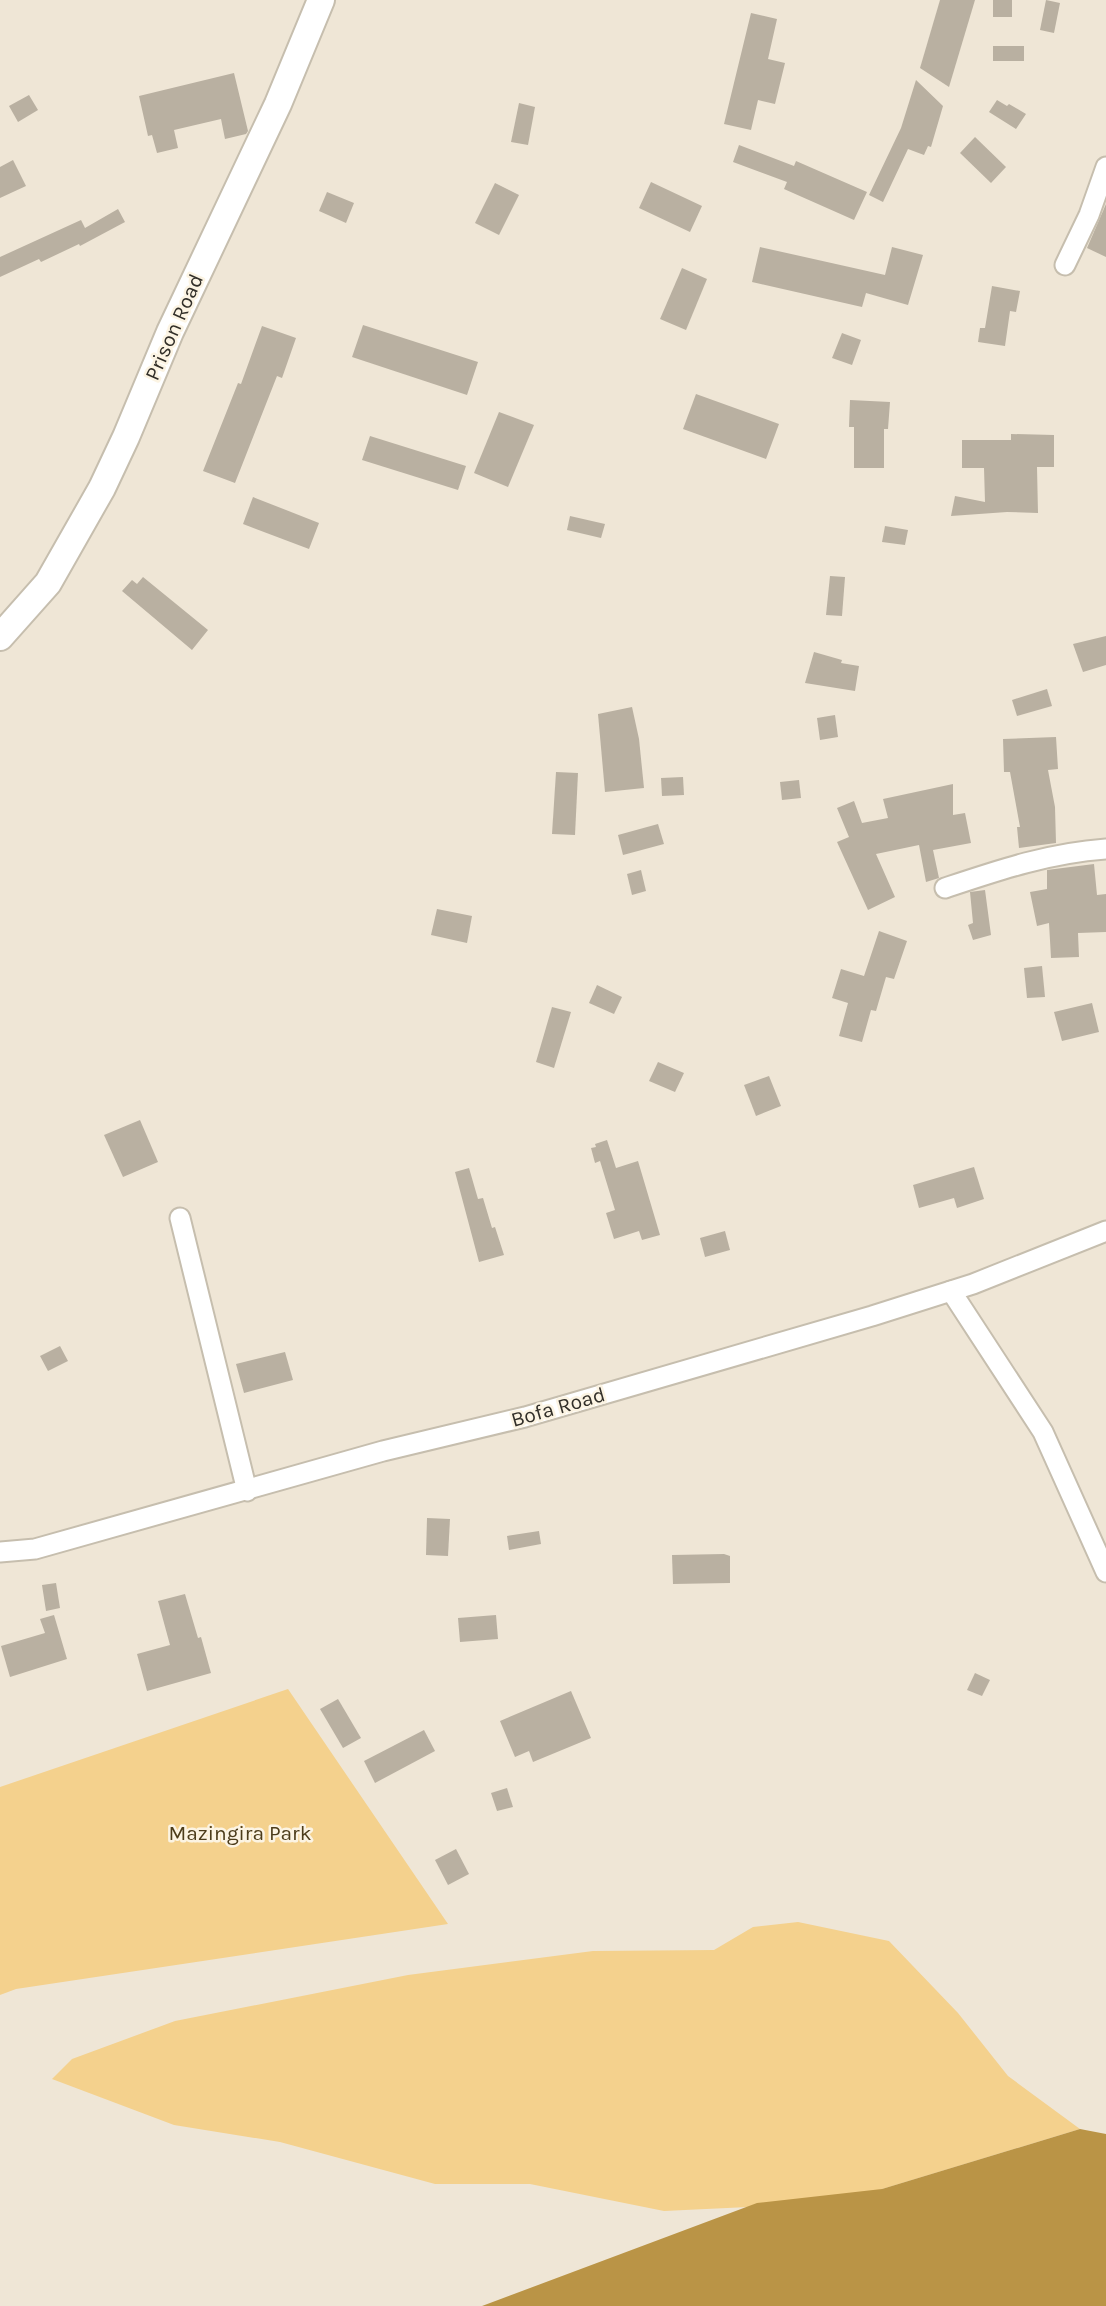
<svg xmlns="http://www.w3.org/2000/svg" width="1106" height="2306" font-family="Karla,sans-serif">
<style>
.green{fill:#f4d18d}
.water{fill:#ba9446}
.building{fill:#b9b0a1}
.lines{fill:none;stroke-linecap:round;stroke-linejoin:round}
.street-casing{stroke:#c6beae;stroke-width:23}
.secondary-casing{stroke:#c6beae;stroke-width:30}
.street{stroke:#fff;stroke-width:19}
.secondary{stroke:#fff;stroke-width:26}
.labels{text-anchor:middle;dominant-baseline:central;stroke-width:5;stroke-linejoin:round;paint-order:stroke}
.street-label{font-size:21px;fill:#322f29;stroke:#fcf4e3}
.park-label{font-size:21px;fill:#4c3c1a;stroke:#fcf4e3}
</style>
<rect width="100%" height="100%" fill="#efe6d6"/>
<g class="green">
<path d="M 288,1689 L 448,1924 L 16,1989 L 0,1995 L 0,1787 Z"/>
<path d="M 798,1922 L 889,1941 L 958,2013 L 1008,2076 L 1080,2129 L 836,2203 L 664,2211 L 530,2184 L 435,2184 L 280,2142 L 174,2125 L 52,2079 L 72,2059 L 175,2021 L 408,1975 L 593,1951 L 714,1950 L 753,1927 Z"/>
</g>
<path class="water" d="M 1080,2129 L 1106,2134 L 1106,2306 L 482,2306 L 757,2203 L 882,2189 Z"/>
<g class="building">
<path d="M 940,0 L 975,0 L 949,87 L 920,68 Z"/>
<rect x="993" y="0" width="19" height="17"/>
<path d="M 1046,0 L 1060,3 L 1054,33 L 1040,30 Z"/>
<path d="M 751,13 L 777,19 L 768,59 L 785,63 L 775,104 L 758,100 L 751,130 L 724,124 Z"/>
<rect x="993" y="46" width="31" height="15"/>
<path d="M 234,73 L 248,131 L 246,134 L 225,139 L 221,119 L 174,130 L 178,148 L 157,153 L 152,135 L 148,136 L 139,96 Z"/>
<path d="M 916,80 L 943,106 L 931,147 L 928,146 L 924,155 L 908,149 L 883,202 L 869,195 L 901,128 Z"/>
<path d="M 29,95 L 38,110 L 18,122 L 9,106 Z"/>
<path d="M 997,100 L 1007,106 L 1009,104 L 1026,114 L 1016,129 L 989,112 Z"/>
<path d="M 519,103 L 535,107 L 528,145 L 511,142 Z"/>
<path d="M 975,137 L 1006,167 L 991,183 L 960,153 Z"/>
<path d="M 739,145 L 794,166 L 796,161 L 867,192 L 854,220 L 784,189 L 787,182 L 733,162 Z"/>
<path d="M 13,160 L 26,186 L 0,198 L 0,167 Z"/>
<path d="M 651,182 L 702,206 L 690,232 L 639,208 Z"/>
<path d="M 495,183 L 519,195 L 499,235 L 475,223 Z"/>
<path d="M 327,192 L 354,203 L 346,223 L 319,211 Z"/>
<path d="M 1106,204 L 1106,257 L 1087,248 Z"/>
<path d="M 118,209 L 125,222 L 80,246 L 79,244 L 41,262 L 39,259 L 0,277 L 0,257 L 81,220 L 85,228 Z"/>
<path d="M 760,247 L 885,275 L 892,247 L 923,255 L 908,305 L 866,293 L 862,307 L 752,282 Z"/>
<path d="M 682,268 L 707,279 L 686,330 L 660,319 Z"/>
<path d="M 992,286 L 1020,291 L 1016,312 L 1010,311 L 1005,346 L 978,342 L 980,328 L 985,328 Z"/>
<path d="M 363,325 L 478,362 L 467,395 L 352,357 Z"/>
<path d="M 262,326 L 296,338 L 282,378 L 277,376 L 235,483 L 203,471 L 238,383 L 241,384 Z"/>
<path d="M 842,333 L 861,340 L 852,365 L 832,358 Z"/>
<path d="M 696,394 L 779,424 L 766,459 L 683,429 Z"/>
<path d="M 850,400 L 890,402 L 888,429 L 884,429 L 884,468 L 854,468 L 854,427 L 849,427 Z"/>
<path d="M 499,412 L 534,425 L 508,487 L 474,473 Z"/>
<path d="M 1011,434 L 1054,435 L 1054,467 L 1037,467 L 1038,513 L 1007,512 L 951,516 L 955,496 L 985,502 L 984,468 L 962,468 L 962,440 L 1011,440 Z"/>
<path d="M 370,436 L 466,466 L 458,490 L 362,460 Z"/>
<path d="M 253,497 L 319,523 L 309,549 L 243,524 Z"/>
<path d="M 570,516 L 605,524 L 601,538 L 567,530 Z"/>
<path d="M 885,526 L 908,530 L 905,545 L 882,542 Z"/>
<path d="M 830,576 L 845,577 L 842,616 L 826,615 Z"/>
<path d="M 143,577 L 208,630 L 192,650 L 122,591 L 132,580 L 137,584 Z"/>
<path d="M 1106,636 L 1106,665 L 1083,672 L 1073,644 Z"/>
<path d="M 814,652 L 842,660 L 841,663 L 859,666 L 855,691 L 805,683 Z"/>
<path d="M 1047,689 L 1052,706 L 1017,716 L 1012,700 Z"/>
<path d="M 632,707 L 639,739 L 644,788 L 605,792 L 598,714 Z"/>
<path d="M 835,715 L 838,737 L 820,740 L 817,718 Z"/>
<path d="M 1056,737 L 1058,769 L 1048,770 L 1055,807 L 1056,843 L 1019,848 L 1017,827 L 1020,827 L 1010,772 L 1004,772 L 1003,739 Z"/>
<path d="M 556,772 L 578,773 L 575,835 L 552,834 Z"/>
<path d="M 683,777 L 684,795 L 662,796 L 661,778 Z"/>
<path d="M 799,780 L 801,798 L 782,800 L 780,782 Z"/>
<path d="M 953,784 L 953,815 L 965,813 L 971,843 L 933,850 L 939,878 L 926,882 L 919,845 L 876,854 L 895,897 L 868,910 L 837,842 L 849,837 L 837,808 L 854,801 L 862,823 L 888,818 L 883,799 Z"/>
<path d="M 658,824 L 664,844 L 623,855 L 618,835 Z"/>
<path d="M 1094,864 L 1097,895 L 1106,894 L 1106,932 L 1078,933 L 1079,957 L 1051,958 L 1049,923 L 1037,926 L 1030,892 L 1047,889 L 1047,870 Z"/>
<path d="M 641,870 L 646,891 L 632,895 L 627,874 Z"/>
<path d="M 985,890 L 991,935 L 973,940 L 968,925 L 973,923 L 970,892 Z"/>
<path d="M 437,909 L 472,916 L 467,943 L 431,935 Z"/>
<path d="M 879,931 L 907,941 L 894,979 L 886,977 L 876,1011 L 871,1010 L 862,1042 L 839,1036 L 848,1003 L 832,998 L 841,969 L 864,976 Z"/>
<path d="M 1042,966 L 1045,997 L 1027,998 L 1024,968 Z"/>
<path d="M 597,985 L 622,997 L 614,1014 L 589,1003 Z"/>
<path d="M 1092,1003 L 1099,1032 L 1062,1041 L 1054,1012 Z"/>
<path d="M 552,1007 L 571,1012 L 554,1068 L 536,1062 Z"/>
<path d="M 658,1062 L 684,1073 L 675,1092 L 649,1081 Z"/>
<path d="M 769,1076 L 781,1106 L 756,1116 L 744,1085 Z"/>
<path d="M 140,1120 L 158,1162 L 123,1177 L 104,1135 Z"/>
<path d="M 607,1140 L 616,1168 L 638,1161 L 660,1235 L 642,1240 L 639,1231 L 614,1239 L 606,1213 L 615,1210 L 600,1161 L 595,1163 L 591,1148 L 596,1147 L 595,1144 Z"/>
<path d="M 974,1167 L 984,1199 L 957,1208 L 954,1198 L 919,1208 L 913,1185 Z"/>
<path d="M 469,1168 L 478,1199 L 483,1198 L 492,1228 L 495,1227 L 504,1255 L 479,1262 L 455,1172 Z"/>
<path d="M 725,1231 L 730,1250 L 705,1257 L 700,1238 Z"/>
<path d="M 60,1346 L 68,1361 L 48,1371 L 40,1356 Z"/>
<path d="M 285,1352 L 293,1380 L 244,1393 L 236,1364 Z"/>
<path d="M 427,1518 L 450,1519 L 448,1556 L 426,1555 Z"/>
<path d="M 539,1531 L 541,1544 L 509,1550 L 507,1536 Z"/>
<path d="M 724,1554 L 730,1556 L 730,1583 L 673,1584 L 672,1555 Z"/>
<path d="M 56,1583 L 60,1608 L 46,1611 L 42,1585 Z"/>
<path d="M 185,1594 L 198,1638 L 201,1637 L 211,1673 L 147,1691 L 137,1654 L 170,1645 L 158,1601 Z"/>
<path d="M 54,1615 L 67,1659 L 10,1677 L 1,1646 L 45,1633 L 40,1619 Z"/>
<path d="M 496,1615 L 498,1639 L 460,1642 L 458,1618 Z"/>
<path d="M 975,1673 L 990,1680 L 982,1696 L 967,1690 Z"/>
<path d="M 571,1691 L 591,1738 L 533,1762 L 529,1751 L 515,1757 L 500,1721 Z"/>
<path d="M 338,1699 L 361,1738 L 343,1748 L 320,1709 Z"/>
<path d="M 424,1730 L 435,1751 L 375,1783 L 364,1761 Z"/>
<path d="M 507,1788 L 513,1807 L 497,1811 L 491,1793 Z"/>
<path d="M 456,1849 L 469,1874 L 448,1885 L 435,1860 Z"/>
</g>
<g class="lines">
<g class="street-casing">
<g id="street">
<path d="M 1065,265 L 1089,215 L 1106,167"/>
<path d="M 945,888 C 999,870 1049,853 1106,849"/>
<path d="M 180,1218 L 247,1491"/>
<path d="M 951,1291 L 1043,1432 L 1106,1572"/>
<path d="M 0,1552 L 35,1549 L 383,1451 L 525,1417 L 872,1316 L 973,1284 L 1106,1231"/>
</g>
</g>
<g class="secondary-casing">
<path id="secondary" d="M 0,637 L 48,583 L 102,488 L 126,437 L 170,332 L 278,104 L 321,0"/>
</g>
<use href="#street" class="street"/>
<use href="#secondary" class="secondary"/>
</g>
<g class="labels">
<g class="street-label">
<text transform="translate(174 327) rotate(-66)">Prison Road</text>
<text transform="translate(558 1407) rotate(-16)">Bofa Road</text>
</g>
<g class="park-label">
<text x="240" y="1833">Mazingira Park</text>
</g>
</g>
</svg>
